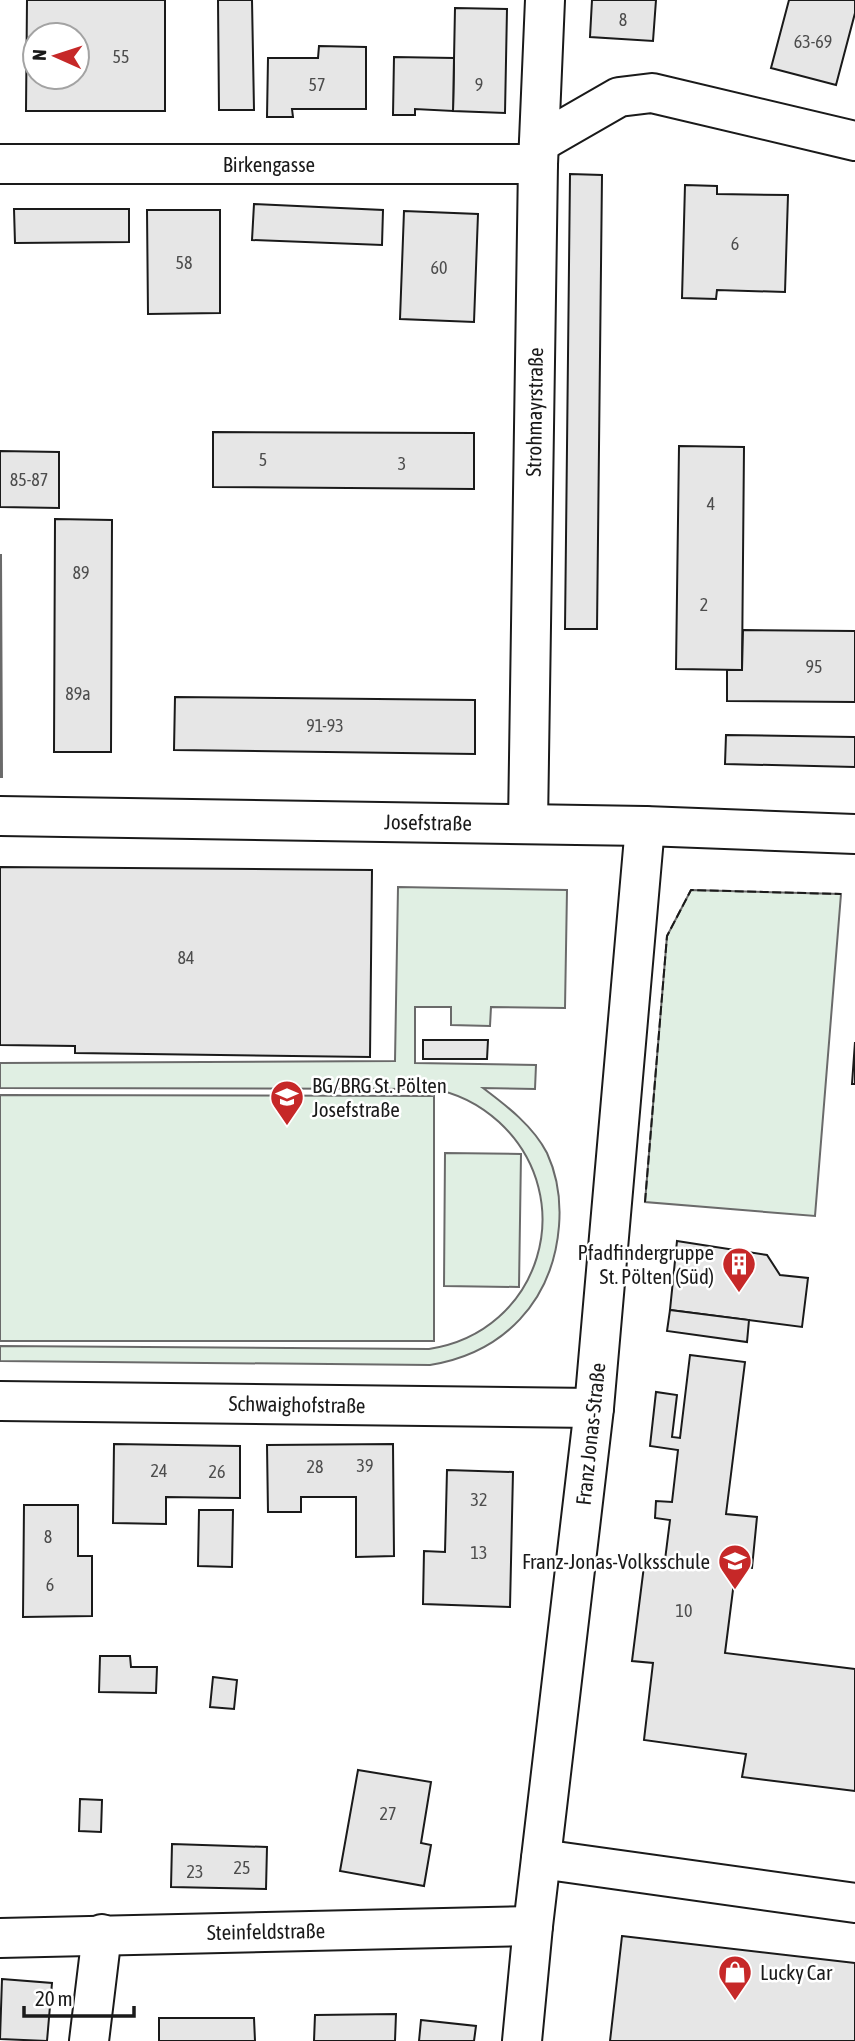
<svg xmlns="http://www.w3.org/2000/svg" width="855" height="2041" font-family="'Asap Condensed',sans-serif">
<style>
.green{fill:#e0efe3;stroke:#6a6a6a;stroke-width:2}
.parking{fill:#ededed;stroke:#6a6a6a;stroke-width:2}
.building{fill:#e6e6e6;stroke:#1a1a1a;stroke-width:2;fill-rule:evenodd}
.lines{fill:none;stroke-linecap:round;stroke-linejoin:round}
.minor-casing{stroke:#1a1a1a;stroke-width:42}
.minor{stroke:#fff;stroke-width:38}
.fence{stroke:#1a1a1a;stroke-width:2;stroke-dasharray:9 3.5;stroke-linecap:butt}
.labels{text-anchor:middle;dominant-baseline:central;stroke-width:5;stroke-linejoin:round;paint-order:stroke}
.number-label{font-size:18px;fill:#4d4d4d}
.street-label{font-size:21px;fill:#1a1a1a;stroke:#fff}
.poi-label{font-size:21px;fill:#1a1a1a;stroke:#fff;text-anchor:start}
</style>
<rect width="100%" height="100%" fill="#fff"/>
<g class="green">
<path d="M 398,887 L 567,890 L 565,1008 L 491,1007 L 490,1026 L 451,1025 L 451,1007 L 415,1007 L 415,1063 L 536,1065 L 535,1089 L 483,1088 C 507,1106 533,1126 547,1153 C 558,1177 561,1201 559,1226 C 553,1301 504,1353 430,1365 L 0,1361 L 0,1346 L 429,1349 C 541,1332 581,1198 499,1122 C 480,1105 457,1093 433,1089 L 0,1088 L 0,1063 L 395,1061 Z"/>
<path d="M 691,890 L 841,894 L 815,1216 L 645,1202 L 667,936 Z"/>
<path d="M 0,1095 L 434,1096 L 434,1341 L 0,1341 Z"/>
<path d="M 445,1153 L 521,1154 L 519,1287 L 444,1286 Z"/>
</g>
<path class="parking" d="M 0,555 L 1,555 L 2,777 L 0,777 Z"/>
<g class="building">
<path d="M 27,0 L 165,0 L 165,111 L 26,111 ZM 35,35 L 77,35 L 77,77 L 35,77 Z"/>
<path d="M 218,0 L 252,0 L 254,110 L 219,110 Z"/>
<path d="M 592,0 L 656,0 L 653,41 L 590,37 Z"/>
<path d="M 789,0 L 855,0 L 855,13 L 836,85 L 771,68 Z"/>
<path d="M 455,8 L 507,9 L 505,113 L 453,111 Z"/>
<path d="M 319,46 L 366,47 L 366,109 L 292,109 L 293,117 L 267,117 L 268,58 L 318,58 Z"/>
<path d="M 394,57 L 454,58 L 453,111 L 415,109 L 415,115 L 393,115 Z"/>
<path d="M 570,174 L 602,175 L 597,629 L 565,629 Z"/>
<path d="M 685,185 L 717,186 L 717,194 L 788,195 L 785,292 L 717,290 L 716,299 L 682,298 Z"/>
<path d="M 254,204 L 383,210 L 382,245 L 252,240 Z"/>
<path d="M 14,209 L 129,209 L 129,242 L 15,243 Z"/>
<path d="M 147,210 L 220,210 L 220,313 L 148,314 Z"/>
<path d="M 404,211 L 478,214 L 474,322 L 400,319 Z"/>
<path d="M 213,432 L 474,433 L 474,489 L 213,487 Z"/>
<path d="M 679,446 L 744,447 L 742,670 L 676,669 Z"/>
<path d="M 0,451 L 59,452 L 59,508 L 0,507 Z"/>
<path d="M 55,519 L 112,520 L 111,752 L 54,752 Z"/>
<path d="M 743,630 L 855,631 L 855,702 L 727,701 L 727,670 L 742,670 Z"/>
<path d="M 175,697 L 475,700 L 475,754 L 174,750 Z"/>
<path d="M 726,735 L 855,737 L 855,767 L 725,764 Z"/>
<path d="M 0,867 L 372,870 L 370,1057 L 75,1053 L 75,1046 L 0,1045 Z"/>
<path d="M 423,1040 L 488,1040 L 487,1059 L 423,1059 Z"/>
<path d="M 855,1042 L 855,1084 L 852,1084 Z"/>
<path d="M 677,1241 L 767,1255 L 780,1275 L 808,1278 L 802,1327 L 670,1310 Z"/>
<path d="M 670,1310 L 749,1320 L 747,1342 L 667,1331 Z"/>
<path d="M 690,1355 L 745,1362 L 726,1514 L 757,1517 L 752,1568 L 736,1566 L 725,1653 L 855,1669 L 855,1791 L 742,1777 L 746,1754 L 644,1740 L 653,1663 L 632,1661 L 645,1558 L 665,1560 L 670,1520 L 655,1518 L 656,1501 L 672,1502 L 678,1450 L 650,1446 L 656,1392 L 677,1395 L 672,1437 L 680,1438 Z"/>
<path d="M 114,1444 L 240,1446 L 240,1498 L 166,1497 L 166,1524 L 113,1523 Z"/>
<path d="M 393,1444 L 394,1556 L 356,1557 L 356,1497 L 301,1497 L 301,1512 L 268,1512 L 267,1445 Z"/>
<path d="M 447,1470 L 513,1472 L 510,1607 L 423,1604 L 424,1551 L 445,1552 Z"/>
<path d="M 24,1505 L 78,1505 L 78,1556 L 92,1556 L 92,1616 L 23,1617 Z"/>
<path d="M 199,1510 L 233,1510 L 232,1567 L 198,1566 Z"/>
<path d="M 100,1656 L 130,1656 L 131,1667 L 157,1667 L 156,1693 L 99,1692 Z"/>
<path d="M 213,1677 L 237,1680 L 234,1709 L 210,1707 Z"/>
<path d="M 358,1770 L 431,1782 L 421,1843 L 431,1845 L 424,1886 L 340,1871 Z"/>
<path d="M 80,1799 L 102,1800 L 101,1832 L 79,1831 Z"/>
<path d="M 172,1844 L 267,1847 L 266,1889 L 171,1887 Z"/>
<path d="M 622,1936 L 855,1963 L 855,2041 L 610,2041 Z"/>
<path d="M 2,1979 L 52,1983 L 47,2041 L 0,2039 Z"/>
<path d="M 396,2014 L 395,2041 L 314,2041 L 315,2015 Z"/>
<path d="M 159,2018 L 254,2018 L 255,2041 L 159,2041 Z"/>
<path d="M 421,2020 L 476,2026 L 474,2041 L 419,2041 Z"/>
</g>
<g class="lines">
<g class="minor-casing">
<g id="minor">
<path d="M 539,143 L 619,97 L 652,93 L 855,141"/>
<path d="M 0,164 L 538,164"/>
<path d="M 0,816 L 645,826 L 855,834"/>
<path d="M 528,824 L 538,164 L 545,0"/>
<path d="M 0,1401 L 594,1408"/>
<path d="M 541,1859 L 855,1903"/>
<path d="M 0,1938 L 533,1926"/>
<path d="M 89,2041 L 102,1934"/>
<path d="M 522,2041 L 533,1926 L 594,1408 L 645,826"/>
</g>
</g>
<use href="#minor" class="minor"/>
<path class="fence" d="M 645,1202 L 667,936 L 691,890 L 841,894"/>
</g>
<defs>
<g id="school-pin" transform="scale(1.75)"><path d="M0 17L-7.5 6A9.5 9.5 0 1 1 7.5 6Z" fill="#c62828" stroke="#fff"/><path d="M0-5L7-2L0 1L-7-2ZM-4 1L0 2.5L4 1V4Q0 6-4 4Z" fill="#fff"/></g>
<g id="building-pin" transform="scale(1.75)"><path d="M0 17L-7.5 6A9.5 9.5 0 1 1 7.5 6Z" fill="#c62828" stroke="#fff"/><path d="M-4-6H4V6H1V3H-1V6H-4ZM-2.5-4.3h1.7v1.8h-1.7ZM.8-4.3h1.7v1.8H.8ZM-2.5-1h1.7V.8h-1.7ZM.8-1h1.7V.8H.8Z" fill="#fff"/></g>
<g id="shop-pin" transform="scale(1.75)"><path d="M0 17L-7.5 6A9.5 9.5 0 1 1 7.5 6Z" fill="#c62828" stroke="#fff"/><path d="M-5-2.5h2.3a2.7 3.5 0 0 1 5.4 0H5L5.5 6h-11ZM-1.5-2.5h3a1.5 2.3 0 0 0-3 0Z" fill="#fff"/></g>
</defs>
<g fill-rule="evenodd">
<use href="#school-pin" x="287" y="1097"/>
<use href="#building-pin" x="739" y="1264"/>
<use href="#school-pin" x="735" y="1561"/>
<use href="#shop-pin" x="735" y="1972"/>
</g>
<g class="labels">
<g class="number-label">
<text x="623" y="19">8</text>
<text x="813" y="41">63-69</text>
<text x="121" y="56">55</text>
<text x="317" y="84">57</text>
<text x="479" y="84">9</text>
<text x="735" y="243">6</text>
<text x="184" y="262">58</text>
<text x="439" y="267">60</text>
<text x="263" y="459">5</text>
<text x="402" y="463">3</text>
<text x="29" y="479">85-87</text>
<text x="711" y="503">4</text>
<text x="81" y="572">89</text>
<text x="704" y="604">2</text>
<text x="814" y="666">95</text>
<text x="78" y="693">89a</text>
<text x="325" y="725">91-93</text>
<text x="186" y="957">84</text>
<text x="365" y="1465">39</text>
<text x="315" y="1466">28</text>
<text x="159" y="1470">24</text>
<text x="217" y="1471">26</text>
<text x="479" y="1499">32</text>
<text x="48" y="1536">8</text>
<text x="479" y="1552">13</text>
<text x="50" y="1584">6</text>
<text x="684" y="1610">10</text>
<text x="388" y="1813">27</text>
<text x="242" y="1867">25</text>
<text x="195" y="1871">23</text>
</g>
<g class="street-label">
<text x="269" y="164">Birkengasse</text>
<text transform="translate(534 412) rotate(-89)">Strohmayrstraße</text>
<text transform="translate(428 822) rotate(1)">Josefstraße</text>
<text transform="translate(297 1404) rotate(1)">Schwaighofstraße</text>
<text transform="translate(590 1434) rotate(-84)">Franz Jonas-Straße</text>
<text transform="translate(266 1931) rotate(-1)">Steinfeldstraße</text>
</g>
<g class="poi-label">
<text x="312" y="1085">BG/BRG St. Pölten<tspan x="312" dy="24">Josefstraße</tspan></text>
<text x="714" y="1252" text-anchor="end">Pfadfindergruppe<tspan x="714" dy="24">St. Pölten (Süd)</tspan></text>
<text x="710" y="1561" text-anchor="end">Franz-Jonas-Volksschule</text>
<text x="760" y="1972">Lucky Car</text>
</g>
</g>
<g transform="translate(56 56) rotate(273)"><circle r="33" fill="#ffffff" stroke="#a3a3a3" stroke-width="2"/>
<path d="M0-5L12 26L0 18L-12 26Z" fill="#c62828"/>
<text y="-10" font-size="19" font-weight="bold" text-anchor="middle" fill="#1a1a1a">N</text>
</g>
<path d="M24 2006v10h110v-10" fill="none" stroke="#1a1a1a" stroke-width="3.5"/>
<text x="35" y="2006" font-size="21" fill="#1a1a1a" stroke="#ffffff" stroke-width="5" paint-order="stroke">20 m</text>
</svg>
